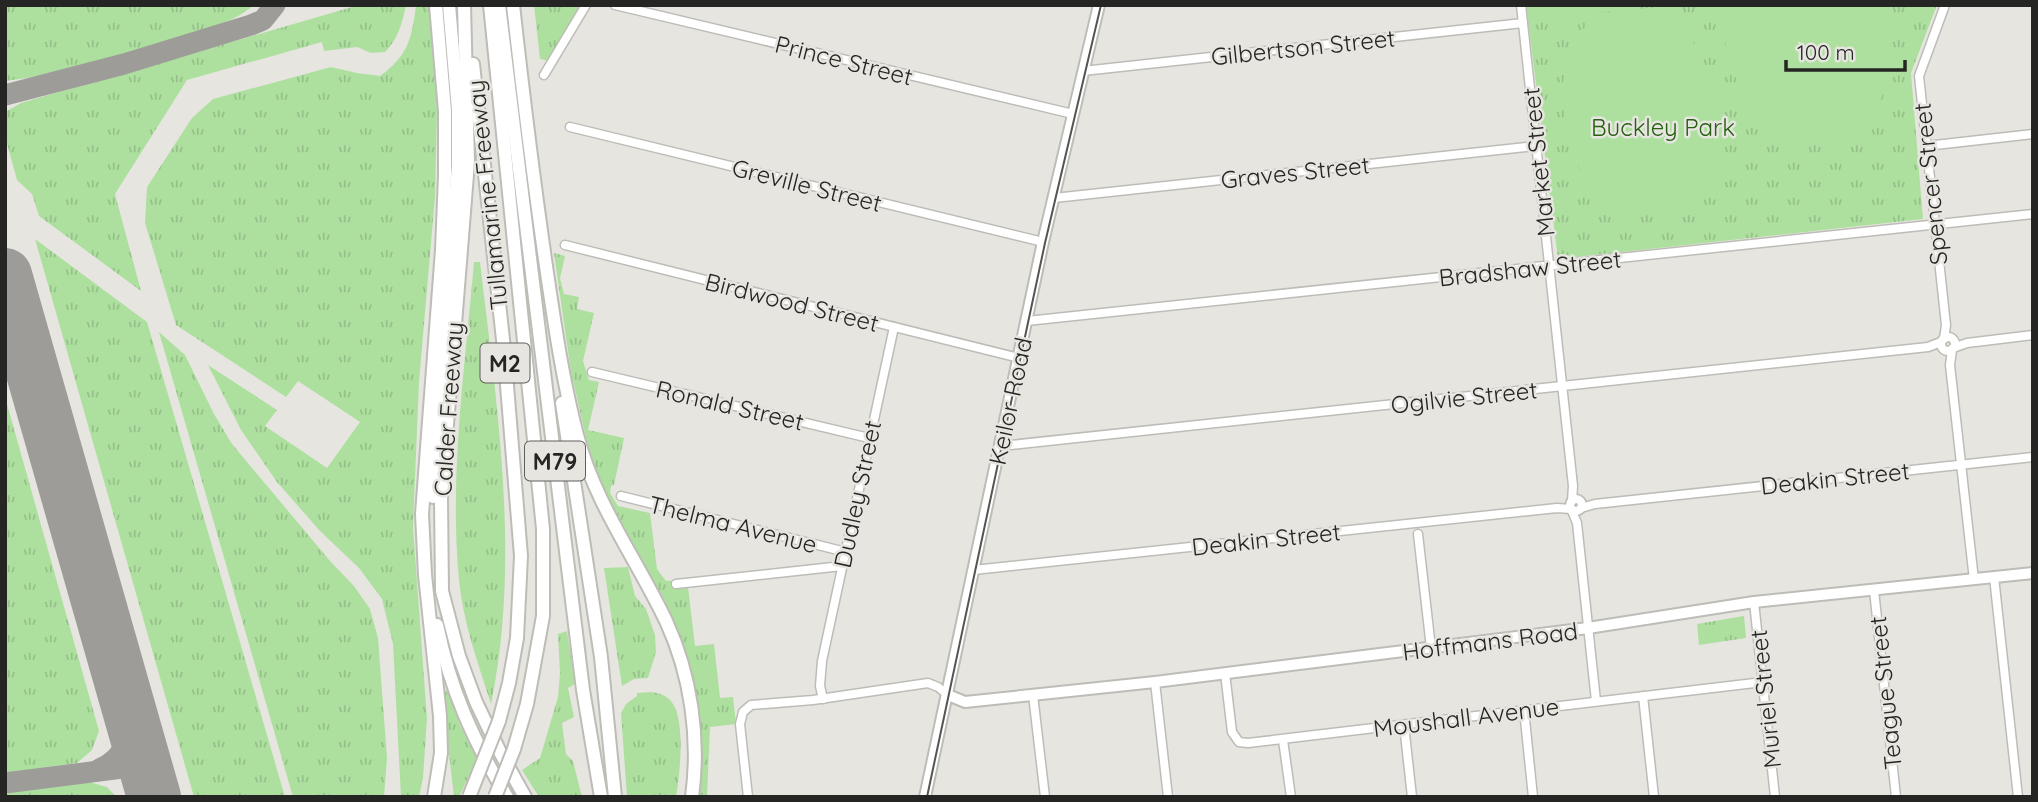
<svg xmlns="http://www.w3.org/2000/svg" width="2038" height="802" font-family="Quicksand,sans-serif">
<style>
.grass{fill:url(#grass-tufts)}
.garden{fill:#ade09f}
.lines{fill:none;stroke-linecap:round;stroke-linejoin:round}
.taxiway{stroke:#9e9c98;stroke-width:21}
.runway{stroke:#9e9c98;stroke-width:54}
.minor-casing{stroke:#bebcb7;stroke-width:11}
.major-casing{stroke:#bebcb7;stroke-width:14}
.highway-casing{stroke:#bebcb7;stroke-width:16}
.minor{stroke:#fff;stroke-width:8}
.major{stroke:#fff;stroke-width:10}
.highway{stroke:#fff;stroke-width:12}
.tram{stroke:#545451;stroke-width:2}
.highway-bridge-casing{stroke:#bebcb7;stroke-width:16;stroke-linecap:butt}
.highway-bridge{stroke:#fff;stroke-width:12}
.labels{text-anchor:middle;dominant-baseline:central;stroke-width:5;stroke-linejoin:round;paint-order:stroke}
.shield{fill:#e7e5e0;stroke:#5f5f5c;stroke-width:2}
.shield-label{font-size:23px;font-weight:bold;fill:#252523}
.street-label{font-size:24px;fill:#252523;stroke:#e7e5e0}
.park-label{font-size:24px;fill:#276013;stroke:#e7e5e0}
</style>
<defs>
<pattern id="grass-tufts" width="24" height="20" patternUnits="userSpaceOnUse" patternTransform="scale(1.75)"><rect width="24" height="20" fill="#ade09f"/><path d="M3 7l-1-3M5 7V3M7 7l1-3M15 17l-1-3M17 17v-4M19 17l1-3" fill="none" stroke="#95c089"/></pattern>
</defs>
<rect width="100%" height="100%" fill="#e7e5e0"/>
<g class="grass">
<path d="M 5,5 L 254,5 C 229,26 194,33 164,42 C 112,58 59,75 5,81 Z"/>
<path d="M 359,5 L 406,5 C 402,24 398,39 385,52 L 371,53 L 357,47 L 324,51 L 322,42 L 187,80 L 115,194 L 141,291 L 39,216 L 32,194 L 17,180 L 5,136 L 5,112 L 21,103 Z"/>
<path d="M 416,5 L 432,5 L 437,110 L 435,197 L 419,382 L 413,527 L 427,719 L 423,778 L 419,797 L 401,797 L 393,644 L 382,599 L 359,568 L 320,531 L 277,482 L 241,430 L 208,365 L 277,410 L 265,426 L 327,468 L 360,422 L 298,381 L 286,397 L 176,325 L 145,223 L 147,187 L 192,118 L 213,99 L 331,67 L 357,73 L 380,76 C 408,56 412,38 416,5 Z"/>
<path d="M 534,5 L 576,5 L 579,9 L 549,61 L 540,59 Z"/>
<path d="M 1526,5 L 1937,5 L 1911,73 L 1923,219 L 1558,259 Z"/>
<path d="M 35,239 L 147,322 L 285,797 L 194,797 Z"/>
<path d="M 554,253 L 565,256 L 560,278 L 564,294 L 579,297 L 577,309 L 594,313 L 583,361 L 589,380 L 599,382 L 588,430 L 624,438 L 614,485 L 611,486 L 610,493 L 618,506 L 650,513 L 657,569 L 666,581 L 687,579 L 695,646 L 714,644 L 720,698 L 733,697 L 736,724 L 710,727 L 707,797 L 698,797 L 701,730 L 692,676 L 684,645 L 663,597 L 615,517 L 590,455 L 571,372 Z"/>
<path d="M 474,262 L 480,262 C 497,407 521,559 491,704 C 478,663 463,622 459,580 C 449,474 465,368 474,262 Z"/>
<path d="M 159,332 L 185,355 L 214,414 L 232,444 L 330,561 L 354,586 L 370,609 L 378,638 L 387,758 L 384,797 L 293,797 Z"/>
<path d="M 5,397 L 99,731 L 92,750 L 77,763 L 5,773 Z"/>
<path d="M 628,567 L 635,596 L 646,609 L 655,635 L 656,652 L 648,678 L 634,679 L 622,686 L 604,568 Z"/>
<path d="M 1744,616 L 1746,638 L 1699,645 L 1697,624 Z"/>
<path d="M 567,631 L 575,684 L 568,688 L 574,717 L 562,723 L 566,754 L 573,761 L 582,797 L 539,797 L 522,770 L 540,758 L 558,697 L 560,674 L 558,634 Z"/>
<path d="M 448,690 L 460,725 L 477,759 L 459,797 L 454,797 L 442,693 Z"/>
<path d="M 651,692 C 659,693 666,695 671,701 C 686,719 680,774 676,797 L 627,797 L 621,713 L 626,704 L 637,696 L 637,693 Z"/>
<path d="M 89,782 L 107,787 L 116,797 L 5,797 L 5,792 Z"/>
</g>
<g class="garden">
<path d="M 1531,5 L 1611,5 L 1612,11 L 1532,20 Z"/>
<path d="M 1718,5 L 1882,5 C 1888,32 1890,64 1884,90 C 1876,124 1834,149 1801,144 C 1784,141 1763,125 1753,111 C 1732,80 1724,41 1718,5 Z"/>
<path d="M 1647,8 C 1657,8 1669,10 1677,17 C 1688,26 1694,45 1700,58 C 1708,76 1718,93 1721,112 C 1733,173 1691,221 1628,215 C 1569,209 1542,64 1583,29 C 1599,14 1626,11 1647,8 Z"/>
</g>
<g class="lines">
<g class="taxiway">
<path d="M 5,95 L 124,64 L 251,25 L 263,20 L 275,5"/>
<path d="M 99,769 C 126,759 133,732 129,707"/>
<path d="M 5,783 L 146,765"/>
</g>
<path class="runway" d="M 5,275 L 154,797"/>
<g class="minor-casing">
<g id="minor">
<path d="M 615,5 L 1073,114"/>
<path d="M 1521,5 L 1573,486 L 1572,501"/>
<path d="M 1083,71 L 1523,23"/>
<path d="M 544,75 L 586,5"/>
<path d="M 570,127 L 1043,242"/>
<path d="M 1926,146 L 2033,134"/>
<path d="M 1054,198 L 1536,146"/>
<path d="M 565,245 L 1019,358"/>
<path d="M 1027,321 L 2033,214"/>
<circle cx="1948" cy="344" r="7"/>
<path d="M 1944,339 L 1946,325 L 1919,76 L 1945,5"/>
<path d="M 1953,348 L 1967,343 L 2033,335"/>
<path d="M 1952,350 L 1950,365 L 1974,580"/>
<path d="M 592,372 L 869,438"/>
<path d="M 1001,446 L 1928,347 L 1941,342"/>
<path d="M 621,496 L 846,552"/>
<circle cx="1576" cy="505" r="6"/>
<path d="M 1581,508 L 1595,504 L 2033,457"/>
<path d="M 1572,511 L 1577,523 L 1596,701"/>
<path d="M 1418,534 L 1431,648"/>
<path d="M 974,570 L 1557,508 L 1571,509"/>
<path d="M 1994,577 L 2018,797"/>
<path d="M 676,584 L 842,566"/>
<path d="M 1874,590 L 1896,797"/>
<path d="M 1754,602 L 1775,797"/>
<path d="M 1225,673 L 1232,732 L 1239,742 L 1248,743 L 1763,682"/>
<path d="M 1155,682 L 1168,797"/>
<path d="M 1033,695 L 1045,797"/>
<path d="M 1643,696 L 1654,797"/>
<path d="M 823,699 L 820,686 L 822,661 L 894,327"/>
<path d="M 1524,710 L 1533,797"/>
<path d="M 1404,725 L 1412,797"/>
<path d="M 1283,740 L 1291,797"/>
<path d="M 748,797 L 740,724 L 743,712 L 751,705 L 813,700 L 928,683 L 938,687 L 948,695"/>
</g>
</g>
<g class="major-casing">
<g id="major">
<path d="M 948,695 L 965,702 L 1155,682 L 1588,628 L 1754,602 L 2033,573"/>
<path d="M 925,797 L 1043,242 L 1099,5"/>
</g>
</g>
<g class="highway-casing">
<g id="highway">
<path d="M 464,5 L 468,162 L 441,499 L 442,591 L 459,656 L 476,702 L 500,752 L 525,797"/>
<path d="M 490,5 L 543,529 L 543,616 L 527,704 L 514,749"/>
<path d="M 499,5 L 583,690 L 601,797"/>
<path d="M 513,5 C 523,95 534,184 547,273 C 555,327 563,382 577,435 C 595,504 636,558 666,621 C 691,675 700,738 692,797"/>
<path d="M 473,64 L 504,349 L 521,556 L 517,638 L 509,683 L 499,721"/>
<path d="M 562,403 L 601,657 L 615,797"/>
<path d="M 433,497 L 434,452 L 458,166 L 458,110 L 449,5"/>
<path d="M 437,625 C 450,689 473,740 507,797"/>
<path d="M 434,797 L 441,753 L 440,716 L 425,575 L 422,514 L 442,250 L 445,175 L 445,111 L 436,5"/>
</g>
</g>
<use href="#minor" class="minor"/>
<use href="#major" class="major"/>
<use href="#highway" class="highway"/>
<path class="tram" d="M 927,797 L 1045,243 L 1101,5"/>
<g class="highway-bridge-casing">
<g id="highway-bridge">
<path d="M 469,797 L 499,721"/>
<path d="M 495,797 L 514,749"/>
</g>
</g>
<use href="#highway-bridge" class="highway-bridge"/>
</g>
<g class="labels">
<g class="shield">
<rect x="480.5" y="343.5" width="49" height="39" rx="5"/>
<rect x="525" y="441.5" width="60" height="39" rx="5"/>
</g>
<g class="shield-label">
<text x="505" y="363">M2</text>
<text x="555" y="461">M79</text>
</g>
<g class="street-label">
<text transform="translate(1303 47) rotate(-6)">Gilbertson Street</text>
<text transform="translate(844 60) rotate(14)">Prince Street</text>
<text transform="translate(1538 162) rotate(-96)">Market Street</text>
<text transform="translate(1295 172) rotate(-6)">Graves Street</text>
<text transform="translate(1930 184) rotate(-96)">Spencer Street</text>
<text transform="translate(807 185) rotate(14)">Greville Street</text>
<text transform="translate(487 195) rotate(-96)">Tullamarine Freeway</text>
<text transform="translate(1530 268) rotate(-6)">Bradshaw Street</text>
<text transform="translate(792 302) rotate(14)">Birdwood Street</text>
<text transform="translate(1464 397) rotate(-6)">Ogilvie Street</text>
<text transform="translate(1010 401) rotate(-78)">Keilor Road</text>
<text transform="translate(730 405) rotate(13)">Ronald Street</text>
<text transform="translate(448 409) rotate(-86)">Calder Freeway</text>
<text transform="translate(1835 478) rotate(-6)">Deakin Street</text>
<text transform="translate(857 494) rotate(-78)">Dudley Street</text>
<text transform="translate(733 524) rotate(14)">Thelma Avenue</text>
<text transform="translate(1266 539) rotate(-6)">Deakin Street</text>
<text transform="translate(1490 641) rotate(-7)">Hoffmans Road</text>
<text transform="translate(1885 693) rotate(-96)">Teague Street</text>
<text transform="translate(1765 699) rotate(-96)">Muriel Street</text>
<text transform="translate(1466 717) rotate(-7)">Moushall Avenue</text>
</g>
<g class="park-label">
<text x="1663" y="127">Buckley Park</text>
</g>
</g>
<rect width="2038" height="802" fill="none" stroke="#252523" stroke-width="14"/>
<path d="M1786 60v10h119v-10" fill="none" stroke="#252523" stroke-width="3.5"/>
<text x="1797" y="60" font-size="21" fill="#252523" stroke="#e7e5e0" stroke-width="5" paint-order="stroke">100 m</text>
</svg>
